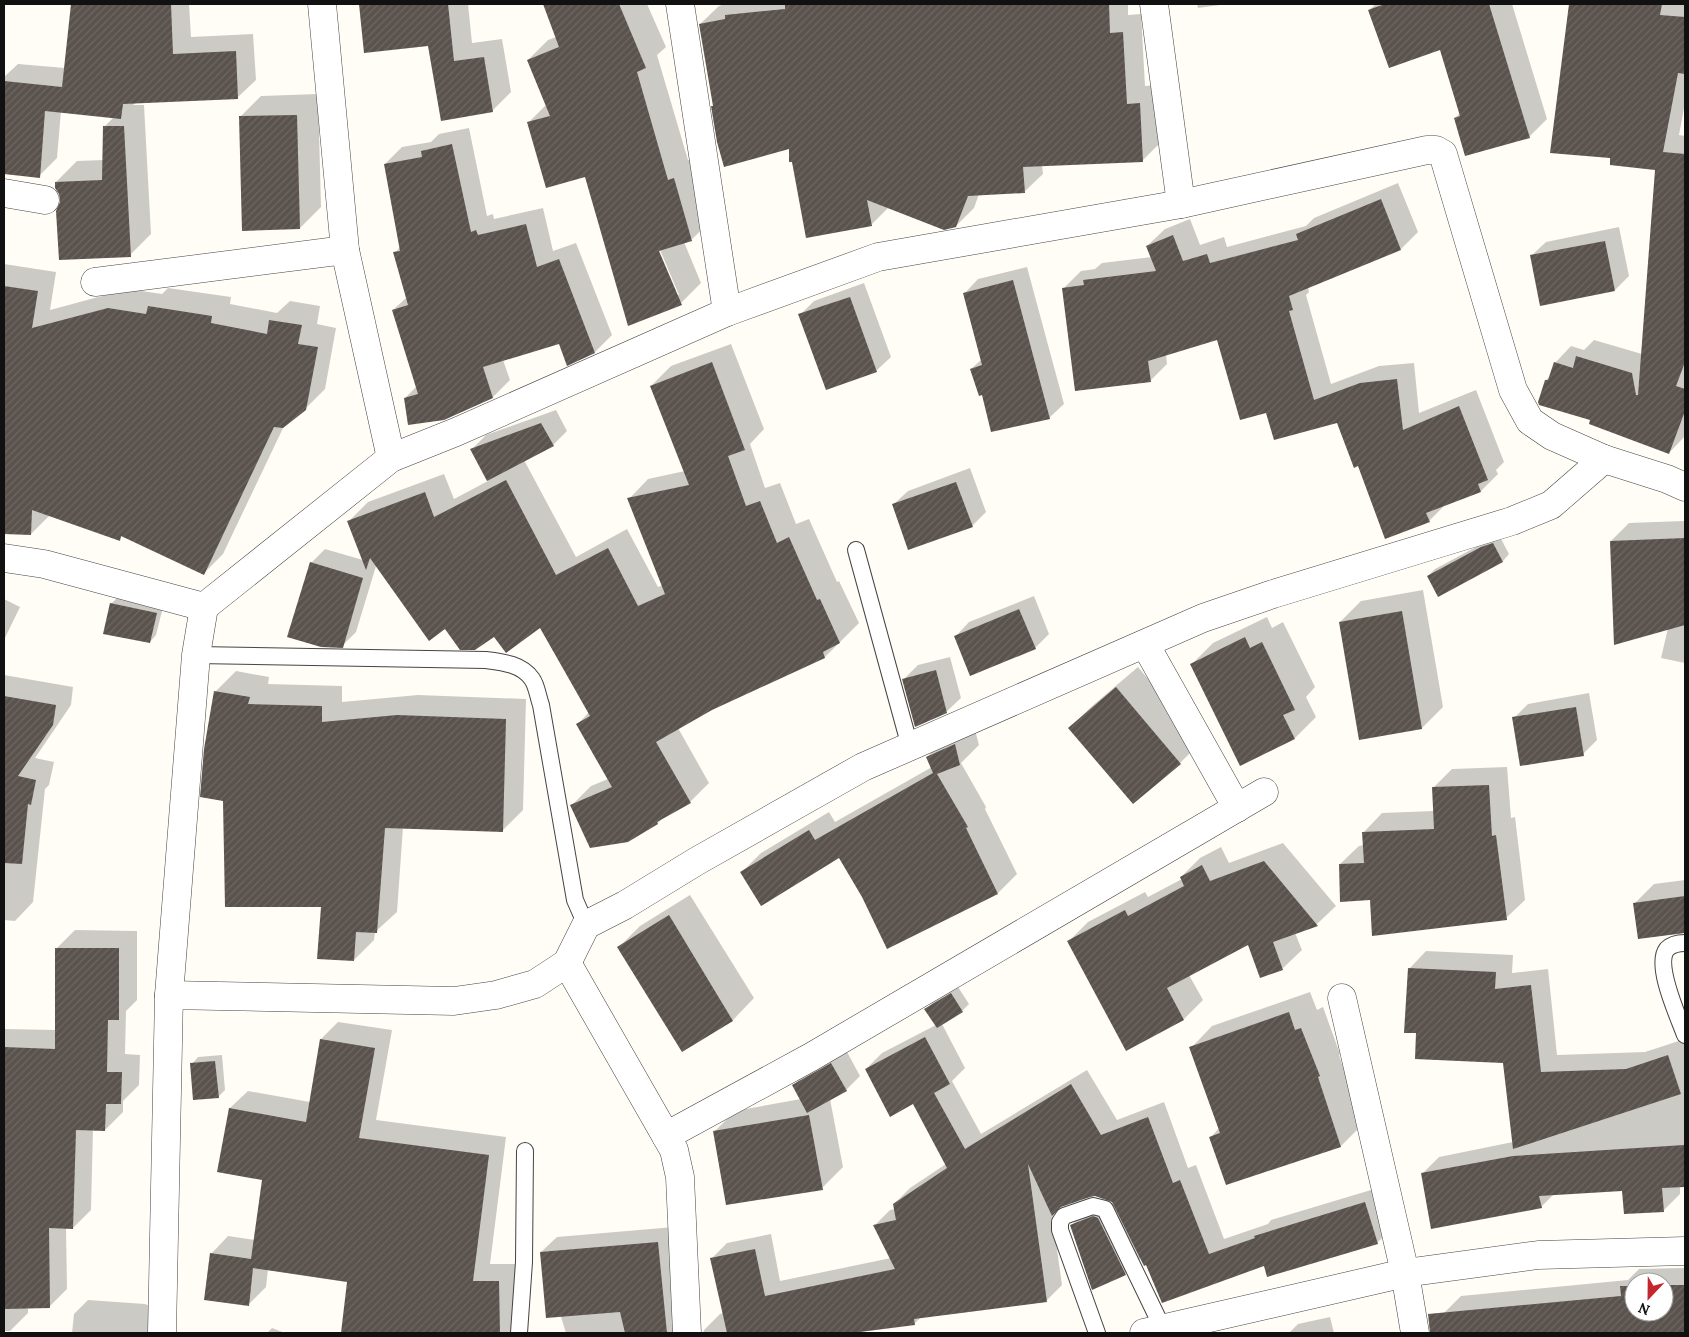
<svg xmlns="http://www.w3.org/2000/svg" width="1689" height="1337" font-family="Lora,serif">
<style>
.shadow{fill:#0003;fill-rule:evenodd}
.building{fill:url(#building-hatch)}
.lines{fill:none;stroke-linecap:round;stroke-linejoin:round}
.service-casing{stroke:#444;stroke-width:18}
.minor-casing{stroke:#444;stroke-width:29}
.tertiary-casing{stroke:#444;stroke-width:29}
.service{stroke:#fff;stroke-width:16}
.minor{stroke:#fff;stroke-width:28}
.tertiary{stroke:#fff;stroke-width:28}
</style>
<defs>
<pattern id="building-hatch" width="6" height="6" patternUnits="userSpaceOnUse" patternTransform="scale(1.25)"><rect width="6" height="6" fill="#5a524d"/><path d="M-1 1l2-2M0 6l6-6M5 7l2-2" fill="none" stroke="#6d6662"/></pattern>
</defs>
<rect width="100%" height="100%" fill="#fffdf5"/>
<g class="shadow">
<path d="M 73,4 L 189,4 L 191,37 L 253,34 L 256,80 L 238,97 L 136,102 L 133,105 L 144,105 L 151,234 L 130,255 L 62,202 L 56,182 L 77,161 L 104,160 L 104,127 L 114,117 L 61,111 L 57,158 L 39,176 L 4,173 L 4,77 L 18,64 L 65,68 Z"/>
<path d="M 360,4 L 468,4 L 472,43 L 502,39 L 511,92 L 492,111 L 429,45 L 365,52 Z"/>
<path d="M 544,4 L 647,4 L 666,47 L 657,55 L 688,160 L 694,159 L 712,220 L 691,240 L 684,242 L 701,283 L 681,303 L 586,175 L 528,123 L 546,105 L 528,60 L 548,40 L 556,37 ZM 658,245 L 679,295 L 676,295 L 655,246 Z"/>
<path d="M 725,4 L 1128,4 L 1128,15 L 1141,14 L 1145,86 L 1158,85 L 1161,142 L 1142,161 L 1042,165 L 1043,174 L 1024,192 L 979,194 L 974,208 L 956,226 L 889,207 L 871,225 L 790,147 L 714,105 L 700,24 L 719,6 Z"/>
<path d="M 1197,4 L 1227,4 L 1198,8 Z"/>
<path d="M 1376,4 L 1512,4 L 1547,119 L 1529,137 L 1455,118 L 1460,113 L 1441,49 L 1369,10 Z"/>
<path d="M 1570,4 L 1685,4 L 1685,103 L 1679,135 L 1685,136 L 1685,436 L 1669,453 L 1591,420 L 1546,380 L 1551,375 L 1555,363 L 1571,346 L 1584,350 L 1594,340 L 1642,354 L 1657,169 L 1612,157 L 1552,152 Z"/>
<path d="M 318,94 L 321,207 L 300,228 L 240,117 L 261,96 Z"/>
<path d="M 469,128 L 487,216 L 493,214 L 494,219 L 543,208 L 553,251 L 576,243 L 612,335 L 595,352 L 560,342 L 503,360 L 510,380 L 493,397 L 405,398 L 417,386 L 393,310 L 407,297 L 395,253 L 400,247 L 385,164 L 402,147 L 431,142 L 439,134 Z"/>
<path d="M 1398,183 L 1418,232 L 1401,249 L 1308,287 L 1309,292 L 1306,295 L 1331,384 L 1379,366 L 1414,363 L 1419,413 L 1476,390 L 1504,462 L 1496,470 L 1498,474 L 1481,491 L 1446,504 L 1429,521 L 1358,465 L 1338,421 L 1267,412 L 1218,338 L 1166,354 L 1167,364 L 1150,381 L 1064,288 L 1081,271 L 1095,269 L 1102,263 L 1152,257 L 1147,246 L 1165,229 L 1190,219 L 1200,245 L 1224,237 L 1227,247 L 1306,226 L 1314,218 Z"/>
<path d="M 1619,227 L 1629,276 L 1615,290 L 1531,256 L 1546,242 Z"/>
<path d="M 4,264 L 56,272 L 50,310 L 128,289 L 162,294 L 168,288 L 231,297 L 230,304 L 277,313 L 290,301 L 320,306 L 317,324 L 336,328 L 325,389 L 305,409 L 284,426 L 223,554 L 203,574 L 123,535 L 119,539 L 50,515 L 31,534 L 4,533 Z"/>
<path d="M 1027,267 L 1064,404 L 1049,418 L 983,393 L 971,369 L 982,359 L 964,294 L 978,279 Z"/>
<path d="M 864,283 L 891,357 L 876,371 L 800,315 L 814,301 Z"/>
<path d="M 731,344 L 764,429 L 750,444 L 765,488 L 780,483 L 796,524 L 809,519 L 837,582 L 839,581 L 859,623 L 825,657 L 712,709 L 678,728 L 709,783 L 690,802 L 665,816 L 658,823 L 628,840 L 571,806 L 591,786 L 608,779 L 578,724 L 589,712 L 541,626 L 494,635 L 445,627 L 376,566 L 356,632 L 342,646 L 311,563 L 325,549 L 363,560 L 349,521 L 368,502 L 444,474 L 454,499 L 488,481 L 472,449 L 486,435 L 556,410 L 567,431 L 553,445 L 524,460 L 576,557 L 627,529 L 658,587 L 663,585 L 629,499 L 648,479 L 685,471 L 651,386 L 671,366 Z"/>
<path d="M 970,468 L 986,512 L 972,526 L 893,505 L 908,491 Z"/>
<path d="M 1683,521 L 1685,522 L 1685,663 L 1661,658 L 1668,628 L 1611,541 L 1629,523 Z"/>
<path d="M 1500,537 L 1509,554 L 1503,561 L 1439,596 L 1428,576 L 1435,569 L 1489,540 Z"/>
<path d="M 1423,590 L 1443,707 L 1422,728 L 1340,622 L 1361,601 Z"/>
<path d="M 1034,596 L 1049,634 L 1035,648 L 955,637 L 969,622 Z"/>
<path d="M 118,597 L 163,607 L 156,635 L 150,642 L 111,604 Z"/>
<path d="M 4,599 L 20,607 L 4,640 Z"/>
<path d="M 1267,617 L 1272,628 L 1283,622 L 1315,687 L 1306,697 L 1316,717 L 1295,738 L 1241,764 L 1192,664 L 1213,643 Z"/>
<path d="M 950,657 L 961,698 L 946,712 L 904,679 L 918,665 Z"/>
<path d="M 1138,667 L 1201,742 L 1180,763 L 1133,803 L 1070,728 L 1091,707 Z"/>
<path d="M 236,671 L 269,677 L 268,684 L 342,686 L 342,702 L 418,695 L 526,699 L 523,810 L 502,831 L 403,827 L 397,912 L 375,932 L 374,940 L 354,960 L 322,906 L 225,800 L 216,691 Z"/>
<path d="M 4,675 L 73,687 L 71,705 L 35,758 L 54,762 L 49,785 L 45,789 L 33,902 L 15,921 L 4,920 Z"/>
<path d="M 1589,693 L 1597,740 L 1583,754 L 1514,718 L 1528,704 Z"/>
<path d="M 974,726 L 979,745 L 961,763 L 986,807 L 985,809 L 1017,874 L 998,893 L 888,947 L 863,897 L 840,857 L 742,872 L 761,853 L 829,812 L 835,822 L 932,767 L 927,757 L 946,738 Z"/>
<path d="M 1507,767 L 1511,818 L 1515,817 L 1525,900 L 1506,918 L 1372,899 L 1340,864 L 1359,846 L 1364,845 L 1364,832 L 1382,813 L 1434,811 L 1433,788 L 1452,769 Z"/>
<path d="M 1283,843 L 1336,906 L 1317,924 L 1295,933 L 1302,950 L 1282,969 L 1249,944 L 1189,975 L 1203,1000 L 1184,1019 L 1069,941 L 1088,922 L 1145,892 L 1148,897 L 1182,879 L 1181,877 L 1200,858 L 1221,847 L 1229,863 Z"/>
<path d="M 1685,880 L 1685,931 L 1639,938 L 1635,903 L 1654,884 Z"/>
<path d="M 690,895 L 754,998 L 733,1020 L 682,1050 L 619,947 L 640,926 Z"/>
<path d="M 75,930 L 137,931 L 137,1000 L 126,1011 L 125,1054 L 140,1055 L 139,1085 L 123,1101 L 123,1112 L 105,1130 L 93,1129 L 91,1210 L 73,1228 L 66,1228 L 67,1289 L 49,1307 L 28,1308 L 28,1313 L 10,1331 L 4,1331 L 4,1029 L 56,1030 L 57,948 Z"/>
<path d="M 1426,951 L 1513,955 L 1512,973 L 1548,969 L 1557,1055 L 1645,1052 L 1685,1039 L 1685,1185 L 1680,1186 L 1680,1194 L 1663,1211 L 1623,1189 L 1554,1194 L 1541,1207 L 1422,1174 L 1439,1157 L 1513,1142 L 1504,1062 L 1418,1032 L 1409,969 Z"/>
<path d="M 958,987 L 969,1004 L 962,1011 L 942,1024 L 965,1068 L 952,1081 L 981,1134 L 1087,1070 L 1117,1120 L 1164,1102 L 1188,1168 L 1196,1165 L 1224,1239 L 1268,1224 L 1271,1220 L 1381,1187 L 1393,1227 L 1377,1243 L 1264,1264 L 1147,1264 L 1141,1258 L 1125,1274 L 1072,1225 L 1086,1210 L 1108,1203 L 1114,1204 L 1112,1201 L 1096,1195 L 1061,1205 L 1052,1214 L 1062,1285 L 1046,1301 L 921,1317 L 915,1323 L 843,1333 L 566,1333 L 541,1252 L 557,1237 L 674,1227 L 695,1331 L 703,1333 L 704,1330 L 720,1314 L 724,1313 L 712,1258 L 727,1243 L 771,1234 L 780,1281 L 891,1258 L 875,1225 L 890,1210 L 895,1209 L 894,1204 L 910,1188 L 946,1164 L 914,1103 L 866,1069 L 882,1053 L 936,1025 L 926,1009 L 933,1002 Z"/>
<path d="M 1310,992 L 1317,1010 L 1323,1007 L 1340,1054 L 1339,1055 L 1362,1125 L 1341,1146 L 1226,1184 L 1211,1137 L 1219,1128 L 1191,1048 L 1212,1026 Z"/>
<path d="M 338,1022 L 392,1030 L 376,1120 L 506,1137 L 490,1264 L 516,1264 L 516,1333 L 342,1333 L 348,1281 L 268,1269 L 266,1287 L 248,1305 L 211,1254 L 228,1236 L 255,1240 L 264,1179 L 230,1108 L 248,1091 L 310,1102 L 321,1039 Z"/>
<path d="M 846,1050 L 860,1076 L 846,1090 L 830,1099 L 843,1167 L 822,1188 L 714,1132 L 735,1111 L 801,1099 L 793,1086 L 807,1071 Z"/>
<path d="M 222,1055 L 225,1090 L 218,1097 L 192,1064 L 198,1057 Z"/>
<path d="M 1685,1268 L 1685,1333 L 1446,1333 L 1444,1313 L 1461,1296 L 1628,1280 L 1639,1269 ZM 1634,1282 L 1664,1282 L 1664,1312 L 1634,1312 Z"/>
<path d="M 88,1300 L 145,1304 L 160,1310 L 161,1333 L 72,1333 L 74,1314 Z"/>
<path d="M 1330,1317 L 1334,1333 L 1289,1333 L 1298,1324 Z"/>
<path d="M 272,1328 L 285,1333 L 267,1333 Z"/>
</g>
<g class="building">
<path d="M 71,4 L 171,4 L 173,54 L 236,51 L 238,99 L 123,104 L 121,119 L 45,111 L 40,178 L 4,174 L 4,81 L 62,87 Z"/>
<path d="M 359,4 L 448,4 L 454,61 L 484,57 L 493,112 L 441,121 L 428,46 L 364,53 Z"/>
<path d="M 543,4 L 619,4 L 646,68 L 637,72 L 668,180 L 674,178 L 692,241 L 659,251 L 682,305 L 628,326 L 585,177 L 546,188 L 527,122 L 550,116 L 527,60 L 559,47 Z"/>
<path d="M 785,4 L 1109,4 L 1110,33 L 1123,32 L 1127,104 L 1140,103 L 1143,162 L 1023,167 L 1025,193 L 968,196 L 956,227 L 944,230 L 867,200 L 872,226 L 806,238 L 792,162 L 789,162 L 789,149 L 724,167 L 717,142 L 711,106 L 713,106 L 699,24 L 725,19 L 725,15 L 785,9 Z"/>
<path d="M 1385,4 L 1489,4 L 1530,138 L 1465,156 L 1454,118 L 1460,116 L 1440,50 L 1389,68 L 1368,10 Z"/>
<path d="M 1569,4 L 1662,4 L 1660,15 L 1685,17 L 1685,74 L 1678,73 L 1663,152 L 1685,154 L 1685,362 L 1676,386 L 1685,389 L 1685,411 L 1669,454 L 1589,424 L 1590,420 L 1539,405 L 1538,402 L 1545,380 L 1548,380 L 1554,362 L 1573,368 L 1576,356 L 1632,373 L 1636,395 L 1638,395 L 1655,170 L 1610,165 L 1610,158 L 1550,153 Z"/>
<path d="M 297,115 L 300,229 L 242,231 L 239,116 Z"/>
<path d="M 103,126 L 124,126 L 131,257 L 59,260 L 56,211 L 60,202 L 59,194 L 55,188 L 55,182 L 102,180 Z"/>
<path d="M 452,144 L 471,232 L 476,230 L 478,235 L 526,224 L 537,267 L 559,259 L 595,353 L 567,366 L 559,344 L 483,367 L 493,398 L 444,420 L 408,425 L 404,398 L 418,394 L 392,310 L 408,305 L 393,252 L 400,251 L 384,164 L 422,157 L 421,151 Z"/>
<path d="M 1381,199 L 1401,250 L 1289,296 L 1293,310 L 1289,311 L 1314,400 L 1360,383 L 1397,379 L 1403,430 L 1459,406 L 1488,480 L 1478,484 L 1481,492 L 1426,513 L 1430,522 L 1385,539 L 1358,466 L 1354,468 L 1337,423 L 1274,440 L 1266,413 L 1240,420 L 1217,340 L 1148,361 L 1151,382 L 1075,391 L 1062,288 L 1084,285 L 1083,280 L 1156,271 L 1146,246 L 1173,235 L 1183,261 L 1207,254 L 1210,263 L 1298,240 L 1296,234 Z"/>
<path d="M 1605,241 L 1615,291 L 1540,306 L 1530,255 Z"/>
<path d="M 1013,280 L 1050,419 L 991,432 L 982,395 L 979,396 L 970,369 L 982,365 L 963,293 Z"/>
<path d="M 4,286 L 38,291 L 32,328 L 108,308 L 146,314 L 148,306 L 212,316 L 211,323 L 267,334 L 269,320 L 302,325 L 298,344 L 318,347 L 306,410 L 283,428 L 274,427 L 204,575 L 121,536 L 120,541 L 32,510 L 31,535 L 4,534 Z"/>
<path d="M 850,297 L 877,372 L 826,390 L 798,314 Z"/>
<path d="M 712,362 L 745,450 L 728,456 L 746,506 L 760,501 L 777,543 L 789,537 L 817,600 L 820,599 L 840,643 L 823,652 L 825,658 L 712,710 L 656,742 L 691,803 L 657,822 L 658,824 L 628,842 L 590,848 L 570,805 L 612,787 L 576,724 L 590,716 L 540,628 L 506,653 L 494,637 L 475,650 L 460,650 L 445,629 L 429,641 L 370,558 L 366,570 L 347,521 L 425,492 L 434,517 L 506,480 L 556,575 L 608,548 L 638,606 L 665,594 L 627,498 L 689,485 L 650,386 Z"/>
<path d="M 541,423 L 554,446 L 487,481 L 470,449 Z"/>
<path d="M 956,482 L 973,527 L 908,550 L 892,504 Z"/>
<path d="M 1685,538 L 1685,625 L 1614,645 L 1610,541 Z"/>
<path d="M 1493,543 L 1503,562 L 1438,597 L 1427,576 L 1481,547 Z"/>
<path d="M 310,562 L 363,578 L 343,648 L 321,647 L 287,637 Z"/>
<path d="M 110,603 L 157,613 L 150,643 L 103,634 Z"/>
<path d="M 1019,609 L 1036,649 L 970,676 L 954,636 Z"/>
<path d="M 1402,611 L 1422,729 L 1359,740 L 1339,622 Z"/>
<path d="M 1245,637 L 1250,648 L 1262,642 L 1295,710 L 1283,715 L 1295,739 L 1240,766 L 1190,664 Z"/>
<path d="M 936,670 L 947,713 L 915,727 L 902,679 Z"/>
<path d="M 1116,687 L 1181,764 L 1133,804 L 1068,728 Z"/>
<path d="M 214,691 L 250,697 L 248,704 L 322,706 L 322,722 L 397,715 L 506,719 L 503,832 L 385,828 L 377,933 L 356,932 L 354,961 L 317,959 L 321,907 L 225,907 L 223,801 L 200,797 L 204,749 Z"/>
<path d="M 4,696 L 56,705 L 53,725 L 18,776 L 36,780 L 31,805 L 28,804 L 22,864 L 4,863 Z"/>
<path d="M 1576,707 L 1584,756 L 1520,766 L 1512,717 Z"/>
<path d="M 955,744 L 960,765 L 937,774 L 968,827 L 966,828 L 998,894 L 887,949 L 862,897 L 839,858 L 761,906 L 740,872 L 809,830 L 815,840 L 933,773 L 926,757 Z"/>
<path d="M 1489,785 L 1492,836 L 1496,835 L 1507,920 L 1372,936 L 1370,900 L 1340,902 L 1339,864 L 1364,863 L 1362,832 L 1434,829 L 1432,787 Z"/>
<path d="M 1264,861 L 1318,926 L 1273,942 L 1283,970 L 1260,978 L 1248,945 L 1167,988 L 1184,1020 L 1126,1051 L 1067,941 L 1125,910 L 1128,916 L 1184,886 L 1180,877 L 1202,865 L 1210,881 Z"/>
<path d="M 1685,896 L 1685,933 L 1638,939 L 1633,903 Z"/>
<path d="M 669,915 L 733,1021 L 682,1052 L 617,947 Z"/>
<path d="M 55,948 L 119,948 L 119,1020 L 108,1020 L 107,1072 L 122,1072 L 121,1104 L 106,1104 L 105,1131 L 76,1130 L 73,1229 L 49,1228 L 50,1308 L 4,1309 L 4,1047 L 55,1049 Z"/>
<path d="M 1408,968 L 1496,972 L 1495,989 L 1531,985 L 1541,1072 L 1626,1069 L 1668,1055 L 1681,1094 L 1513,1149 L 1503,1063 L 1415,1059 L 1416,1033 L 1404,1033 Z"/>
<path d="M 951,993 L 963,1012 L 937,1028 L 924,1009 Z"/>
<path d="M 1289,1012 L 1295,1030 L 1301,1028 L 1320,1076 L 1318,1077 L 1341,1147 L 1226,1185 L 1209,1137 L 1220,1133 L 1189,1047 Z"/>
<path d="M 925,1037 L 950,1084 L 934,1093 L 965,1149 L 1071,1084 L 1101,1135 L 1148,1117 L 1173,1183 L 1180,1180 L 1209,1254 L 1255,1238 L 1254,1236 L 1365,1202 L 1378,1244 L 1267,1277 L 1264,1266 L 1162,1303 L 1146,1265 L 1144,1266 L 1112,1202 L 1095,1196 L 1090,1197 L 1061,1207 L 1052,1216 L 1028,1164 L 1047,1302 L 914,1319 L 915,1325 L 852,1333 L 727,1333 L 710,1258 L 755,1249 L 765,1296 L 895,1269 L 873,1225 L 896,1220 L 893,1204 L 947,1168 L 913,1104 L 890,1117 L 865,1069 Z"/>
<path d="M 320,1039 L 375,1048 L 359,1138 L 489,1155 L 473,1281 L 499,1281 L 500,1333 L 341,1333 L 347,1282 L 253,1268 L 249,1306 L 204,1300 L 210,1253 L 251,1259 L 262,1180 L 217,1172 L 229,1108 L 306,1122 Z"/>
<path d="M 215,1061 L 219,1098 L 193,1100 L 190,1063 Z"/>
<path d="M 831,1063 L 847,1091 L 807,1113 L 792,1085 Z"/>
<path d="M 809,1115 L 823,1190 L 726,1205 L 713,1131 Z"/>
<path d="M 1684,1145 L 1685,1187 L 1662,1188 L 1664,1212 L 1624,1214 L 1622,1191 L 1539,1196 L 1542,1208 L 1431,1229 L 1421,1173 L 1513,1156 Z"/>
<path d="M 1093,1216 L 1098,1218 L 1126,1275 L 1092,1290 L 1070,1225 Z"/>
<path d="M 658,1242 L 667,1333 L 625,1333 L 620,1312 L 546,1318 L 540,1252 Z"/>
<path d="M 1664,1285 L 1685,1285 L 1685,1333 L 1430,1333 L 1428,1314 L 1621,1296 L 1620,1286 L 1634,1286 L 1634,1312 L 1664,1312 Z"/>
</g>
<g class="lines">
<g class="service-casing">
<g id="service">
<path d="M 856,550 L 910,747"/>
<path d="M 196,655 L 486,660 C 502,662 522,664 532,679 C 537,686 538,697 541,705 L 575,900 L 586,925"/>
<path d="M 1685,943 C 1679,943 1672,944 1667,949 C 1654,965 1679,1018 1685,1035"/>
<path d="M 519,1333 L 524,1262 L 525,1151"/>
<path d="M 1097,1333 L 1060,1230 L 1060,1222 L 1064,1216 L 1093,1206 L 1105,1209 L 1163,1329"/>
</g>
</g>
<g class="minor-casing">
<g id="minor">
<path d="M 322,4 L 345,250 L 391,458"/>
<path d="M 680,4 L 727,312"/>
<path d="M 1154,4 L 1181,204"/>
<path d="M 4,193 L 45,200"/>
<path d="M 95,282 L 345,250"/>
<path d="M 4,558 L 44,564 L 204,607 L 391,458 L 456,432 L 727,312 L 878,257 L 1181,204 L 1427,150 L 1436,150 L 1443,154 L 1513,390 L 1530,421 L 1552,436 L 1604,459 L 1667,479 L 1685,487"/>
<path d="M 1145,644 L 1237,808"/>
<path d="M 567,963 L 674,1150 L 680,1177 L 687,1333"/>
<path d="M 169,995 L 196,655 L 204,607"/>
<path d="M 1342,998 L 1405,1273 L 1415,1333"/>
<path d="M 666,1136 L 811,1057 L 1264,792"/>
<path d="M 162,1333 L 169,995 L 454,1001 L 496,995 L 535,984 L 567,963 L 586,925 L 625,905 L 697,861 L 863,767 L 1203,618 L 1273,594 L 1512,521 L 1551,505 L 1604,459"/>
</g>
</g>
<g class="tertiary-casing">
<path id="tertiary" d="M 1144,1333 L 1405,1273 L 1538,1255 L 1685,1251"/>
</g>
<use href="#service" class="service"/>
<use href="#minor" class="minor"/>
<use href="#tertiary" class="tertiary"/>
</g>
<rect width="1689" height="1337" fill="none" stroke="#111111" stroke-width="10"/>
<g transform="translate(1649 1297) rotate(202)"><circle r="24" fill="#ffffff" stroke="#a0a0a0"/>
<path d="M0-4L9 19L0 12L-9 19Z" fill="#c4262e"/>
<text y="-8" font-size="14" font-weight="bold" text-anchor="middle" fill="#111111">N</text>
</g>
</svg>
